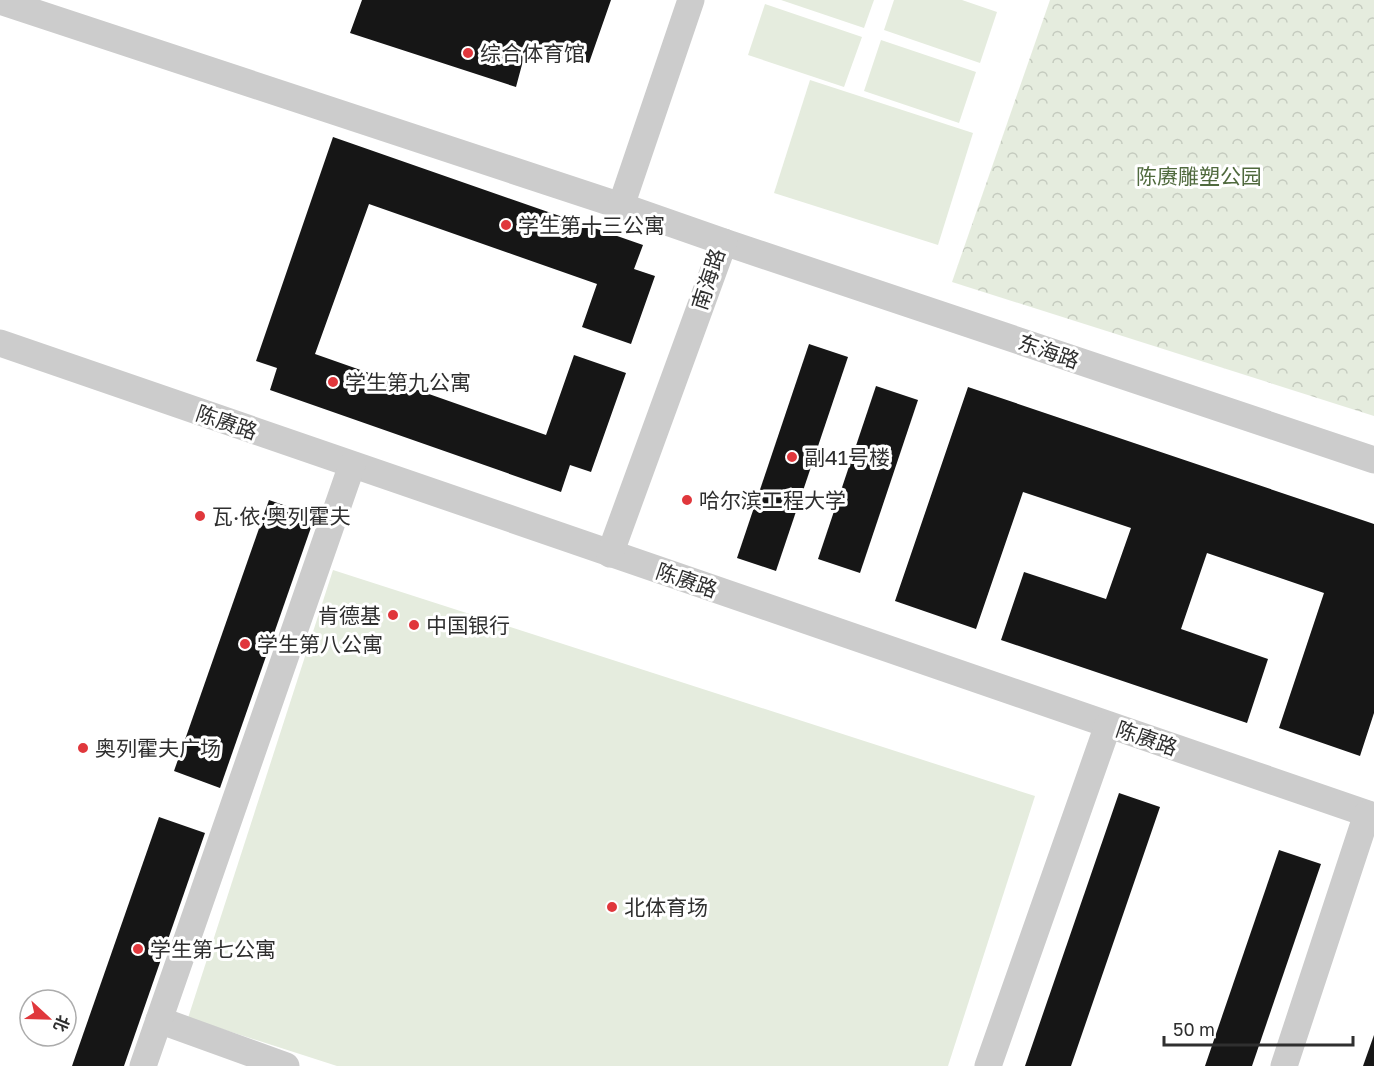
<svg xmlns="http://www.w3.org/2000/svg" width="1374" height="1066" font-family="'Golos Text','Noto Sans SC',sans-serif">
<style>
.grass{fill:#e5ecde}
.park{fill:url(#park-crowns)}
.building{fill:#161616}
.lines{fill:none;stroke-linecap:round;stroke-linejoin:round}
.minor{stroke:#ccc;stroke-width:27}
.poi-dot{fill:#e0373c;stroke:#fff;stroke-width:2}
.labels{text-anchor:middle;dominant-baseline:central;stroke-width:6;stroke-linejoin:round;paint-order:stroke}
.poi-label{font-size:21px;fill:#2f2f2f;stroke:#fff;text-anchor:start}
.park-label{font-size:21px;fill:#506a3e;stroke:#fff}
.street-label{font-size:21px;fill:#2f2f2f;stroke:#fff}
</style>
<defs>
<pattern id="park-crowns" width="20" height="18" patternUnits="userSpaceOnUse" patternTransform="scale(1.5)"><rect width="20" height="18" fill="#e5ecde"/><path d="M2 6a3 3 0 1 1 6 0M12 15a3 3 0 1 1 6 0" fill="none" stroke="#c5cbbf"/></pattern>
</defs>
<rect width="100%" height="100%" fill="#fff"/>
<g class="grass">
<path d="M 781,0 L 874,0 L 864,28 Z"/>
<path d="M 894,0 L 962,0 L 997,12 L 980,63 L 884,30 Z"/>
<path d="M 765,4 L 862,37 L 844,87 L 748,55 Z"/>
<path d="M 881,40 L 976,72 L 959,123 L 864,91 Z"/>
<path d="M 810,80 L 973,133 L 938,245 L 774,193 Z"/>
<path d="M 333,570 L 1035,796 L 948,1066 L 337,1066 L 188,1018 Z"/>
</g>
<path class="park" d="M 1050,0 L 1374,0 L 1374,416 L 952,282 Z"/>
<g class="building">
<path d="M 362,0 L 611,0 L 589,63 L 528,42 L 516,87 L 350,33 Z"/>
<path d="M 333,137 L 643,245 L 634,269 L 655,276 L 631,344 L 582,327 L 597,284 L 369,204 L 315,354 L 546,435 L 574,355 L 626,373 L 591,472 L 570,465 L 561,492 L 270,390 L 277,368 L 256,361 Z"/>
<path d="M 809,344 L 848,357 L 776,571 L 737,558 Z"/>
<path d="M 876,386 L 918,400 L 860,573 L 818,559 Z"/>
<path d="M 968,387 L 1374,524 L 1374,713 L 1360,756 L 1279,728 L 1324,593 L 1207,553 L 1181,629 L 1268,659 L 1247,723 L 1001,640 L 1024,572 L 1106,599 L 1131,528 L 1023,492 L 976,629 L 895,601 Z"/>
<path d="M 269,500 L 315,516 L 220,788 L 174,771 Z"/>
<path d="M 1119,793 L 1160,807 L 1071,1066 L 1025,1066 Z"/>
<path d="M 159,817 L 205,833 L 124,1066 L 72,1066 Z"/>
<path d="M 1279,850 L 1321,864 L 1252,1066 L 1205,1066 Z"/>
<path d="M 1374,1036 L 1374,1066 L 1363,1066 L 1374,1035 Z"/>
</g>
<g class="lines">
<g class="minor">
<path d="M 0,1 L 621,206"/>
<path d="M 724,242 L 1374,460"/>
<path d="M 0,343 L 1374,816"/>
<path d="M 610,554 L 724,242 L 621,206 L 691,0"/>
<path d="M 159,1020 L 286,1066"/>
<path d="M 143,1066 L 352,465"/>
<path d="M 988,1066 L 1108,725"/>
<path d="M 1284,1066 L 1367,814"/>
</g>
</g>
<g class="poi-dot">
<circle cx="468" cy="53" r="6"/>
<circle cx="506" cy="225" r="6"/>
<circle cx="333" cy="382" r="6"/>
<circle cx="792" cy="457" r="6"/>
<circle cx="687" cy="500" r="6"/>
<circle cx="200" cy="516" r="6"/>
<circle cx="393" cy="615" r="6"/>
<circle cx="414" cy="625" r="6"/>
<circle cx="245" cy="644" r="6"/>
<circle cx="83" cy="748" r="6"/>
<circle cx="612" cy="907" r="6"/>
<circle cx="138" cy="949" r="6"/>
</g>
<g class="labels">
<g class="poi-label">
<text x="480" y="53">综合体育馆</text>
<text x="518" y="225">学生第十三公寓</text>
<text x="345" y="382">学生第九公寓</text>
<text x="804" y="457">副41号楼</text>
<text x="699" y="500">哈尔滨工程大学</text>
<text x="212" y="516">瓦·依·奥列霍夫</text>
<text x="381" y="615" text-anchor="end">肯德基</text>
<text x="426" y="625">中国银行</text>
<text x="257" y="644">学生第八公寓</text>
<text x="95" y="748">奥列霍夫广场</text>
<text x="624" y="907">北体育场</text>
<text x="150" y="949">学生第七公寓</text>
</g>
<g class="park-label">
<text x="1199" y="176">陈赓雕塑公园</text>
</g>
<g class="street-label">
<text transform="translate(708 279) rotate(-72)">南海路</text>
<text transform="translate(1049 351) rotate(19)">东海路</text>
<text transform="translate(227 422) rotate(19)">陈赓路</text>
<text transform="translate(687 580) rotate(19)">陈赓路</text>
<text transform="translate(1147 738) rotate(19)">陈赓路</text>
</g>
</g>
<g transform="translate(48 1018) rotate(112)"><circle r="28" fill="#ffffff" stroke="#acacac" stroke-width="1.5"/>
<path d="M0-4.5L10 22L0 15L-10 22Z" fill="#e0373c"/>
<text y="-9" font-size="16" font-weight="bold" text-anchor="middle" fill="#2f2f2f">北</text>
</g>
<path d="M1164 1036v9h189v-9" fill="none" stroke="#2f2f2f" stroke-width="3"/>
<text x="1173" y="1036" font-size="18" fill="#2f2f2f" stroke="#ffffff" stroke-width="4.5" paint-order="stroke">50 m</text>
</svg>
